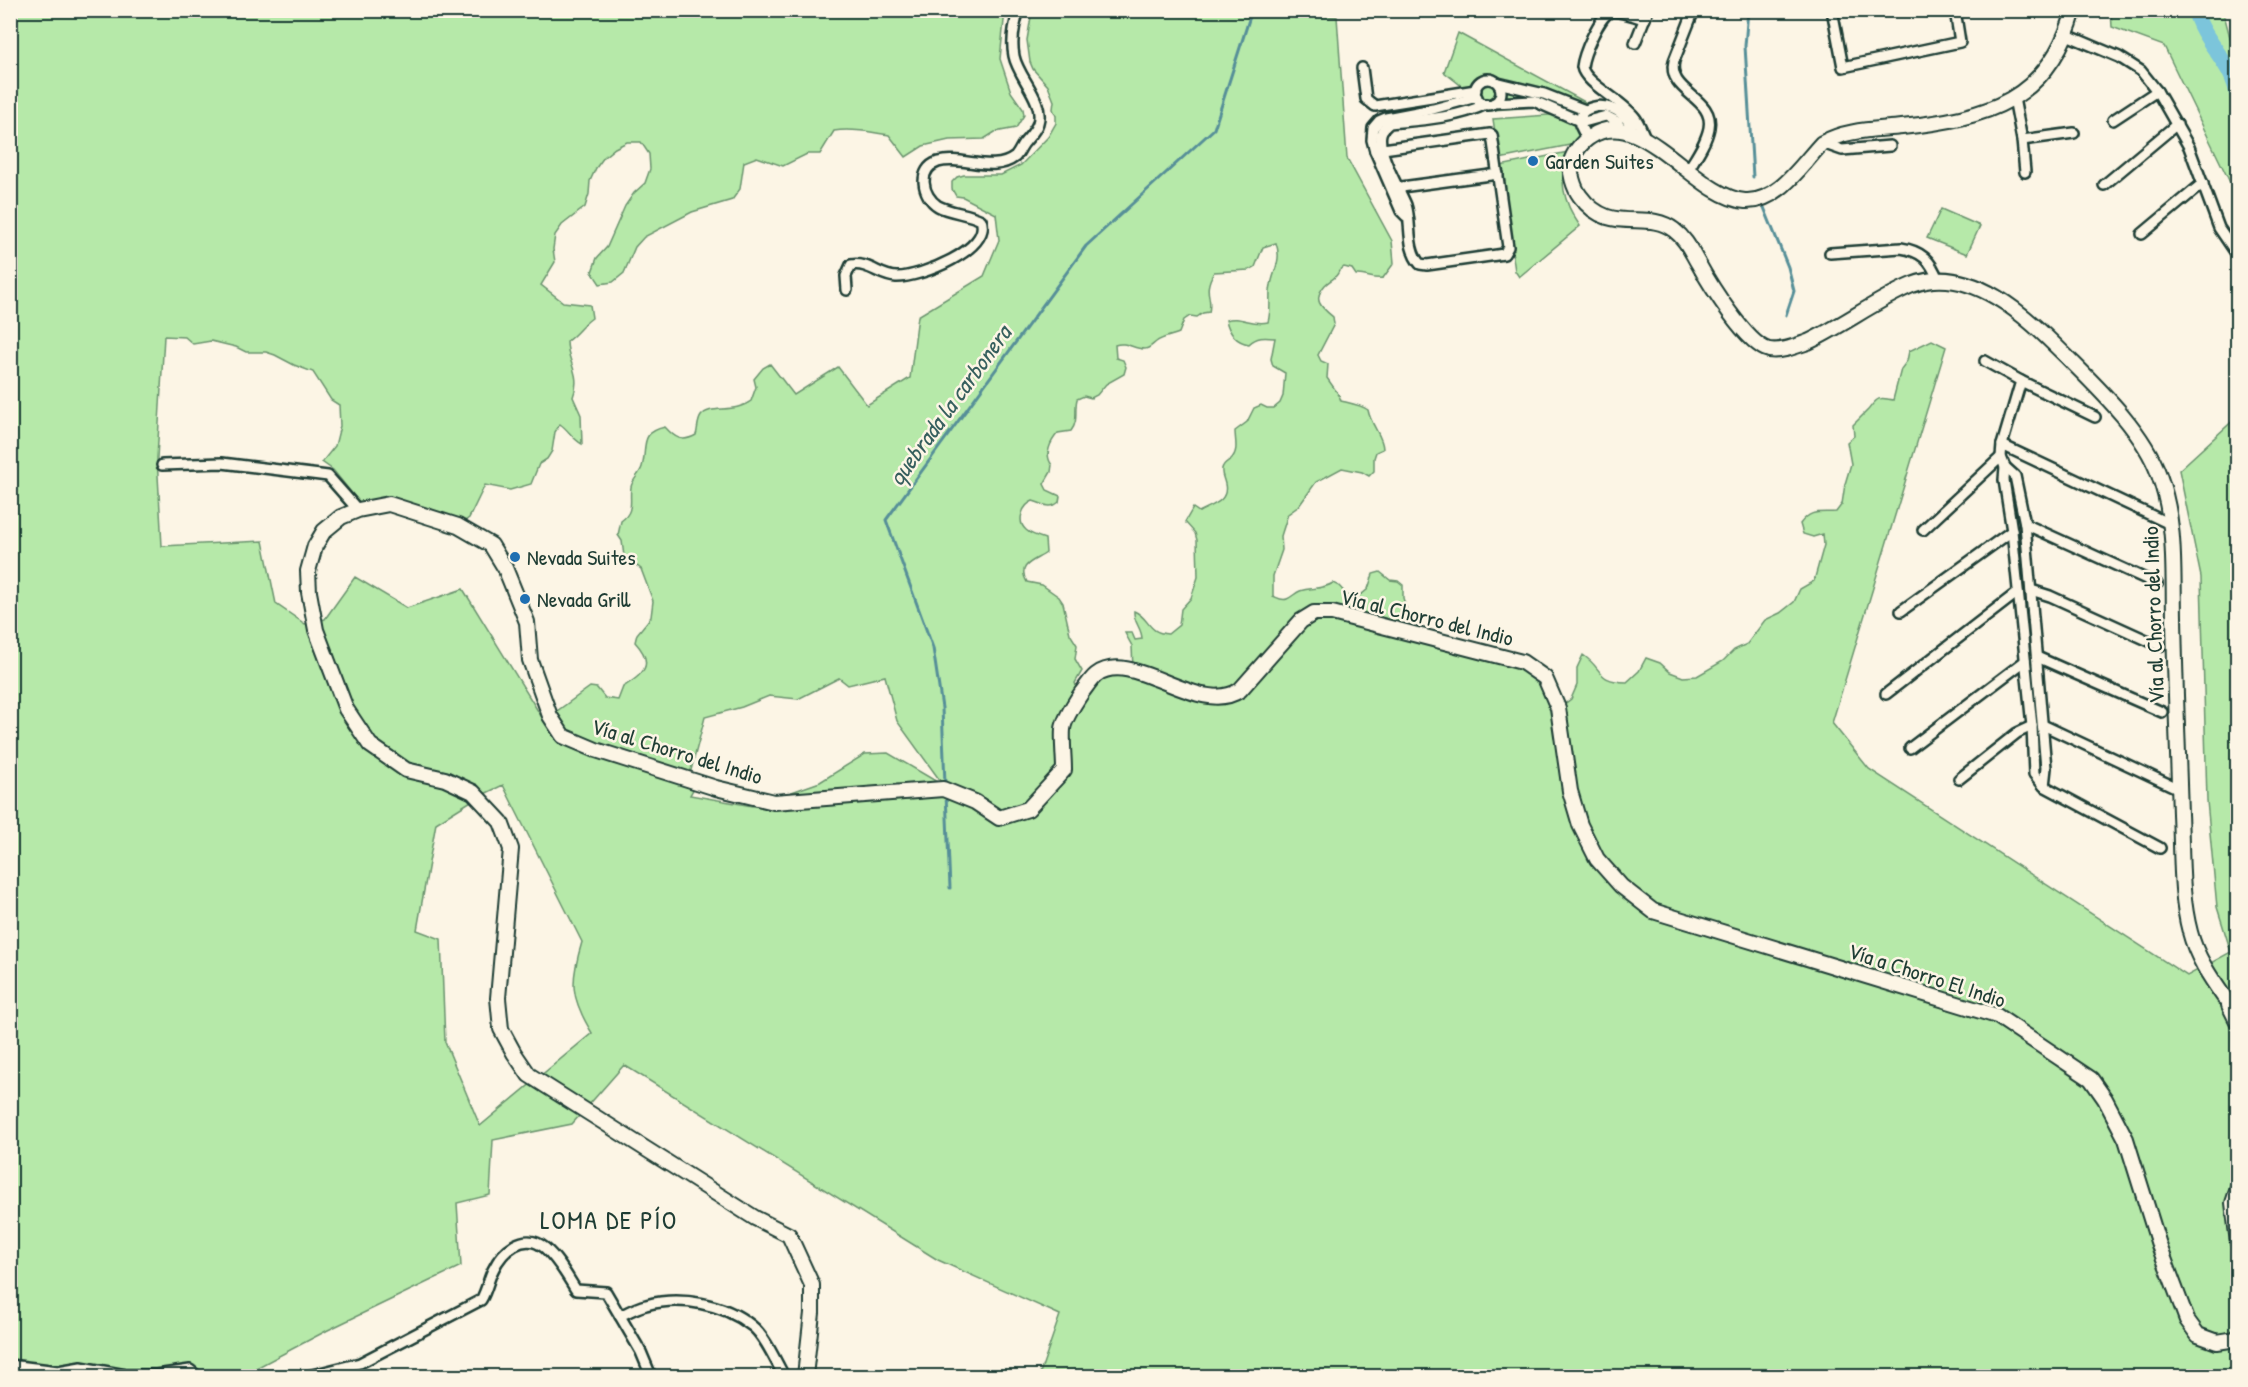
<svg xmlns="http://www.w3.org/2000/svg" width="2248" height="1387" font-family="'Patrick Hand',sans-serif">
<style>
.green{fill:#b6e9a9;stroke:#6a936e;stroke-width:1.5;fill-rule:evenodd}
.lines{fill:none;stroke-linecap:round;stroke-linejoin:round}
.stream{stroke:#568f98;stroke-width:3}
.river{stroke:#7bc5db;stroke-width:16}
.street-casing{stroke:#1f3d34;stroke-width:14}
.secondary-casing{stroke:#1f3d34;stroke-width:18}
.street{stroke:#fcf5e5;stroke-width:9}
.secondary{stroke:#fcf5e5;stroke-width:14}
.poi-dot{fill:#1f6fb2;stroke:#fcf5e5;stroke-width:2}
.labels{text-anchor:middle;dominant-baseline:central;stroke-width:5;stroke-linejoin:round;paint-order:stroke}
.poi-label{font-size:22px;fill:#1f3d34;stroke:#fcf5e5;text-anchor:start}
.street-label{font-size:22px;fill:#1f3d34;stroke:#fcf5e5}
.water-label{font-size:24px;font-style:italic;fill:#365f5e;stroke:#fcf5e5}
.quarter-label{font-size:26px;letter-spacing:1.5px;fill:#1f3d34;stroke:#fcf5e5}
</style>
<rect width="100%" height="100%" fill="#fcf5e5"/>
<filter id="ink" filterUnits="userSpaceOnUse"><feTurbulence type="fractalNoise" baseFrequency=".0167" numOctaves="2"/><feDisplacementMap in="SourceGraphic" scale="12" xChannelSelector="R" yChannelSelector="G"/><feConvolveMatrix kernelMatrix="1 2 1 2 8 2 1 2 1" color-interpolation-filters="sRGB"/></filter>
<g filter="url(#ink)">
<g class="green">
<path d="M 1283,10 L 1337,17 L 1347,158 L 1392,241 L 1394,263 L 1383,278 C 1373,280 1366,274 1356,275 L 1352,269 L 1344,267 L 1339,271 C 1336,279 1331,279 1325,285 C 1312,300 1321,307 1333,317 L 1334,324 L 1318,355 L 1321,361 L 1328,364 L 1327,378 L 1339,395 L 1341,401 C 1349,403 1361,405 1368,410 C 1371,426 1383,436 1383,449 L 1376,452 L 1374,458 L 1374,471 L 1369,476 L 1362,472 L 1342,468 L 1316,482 L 1299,506 L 1288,514 L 1281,536 L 1282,550 L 1273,576 L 1273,596 C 1278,598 1282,601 1287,599 C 1292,597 1295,593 1300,591 C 1311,587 1322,590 1333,583 L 1339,586 L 1349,597 L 1362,594 L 1368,589 L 1373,574 L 1380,572 L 1390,580 L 1398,581 L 1403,585 L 1403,598 L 1407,611 L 1402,616 L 1402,625 L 1522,662 L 1545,678 L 1559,708 L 1571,699 L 1577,685 L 1577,668 L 1583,655 C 1604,669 1596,682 1627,682 L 1639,671 L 1646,658 L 1660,663 L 1670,672 L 1683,677 L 1697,676 L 1723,661 L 1734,650 L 1747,644 L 1765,620 L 1780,613 L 1794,602 L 1800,589 L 1814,581 L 1824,545 L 1823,534 L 1813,537 L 1803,534 L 1800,524 C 1811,509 1819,513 1836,512 L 1842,504 L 1845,484 L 1851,464 L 1847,442 L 1854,436 L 1853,425 C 1858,420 1863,415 1868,410 C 1877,399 1877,396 1893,400 L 1901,369 L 1907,361 L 1909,351 L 1932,340 L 1946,347 L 1832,723 L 1869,769 L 2187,976 L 2231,952 L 2217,907 L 2207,801 L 2201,577 L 2179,470 L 2237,417 L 2237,1376 L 1039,1376 L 1060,1315 L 938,1260 L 624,1065 L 572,1124 L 493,1140 L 490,1195 L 457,1203 L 461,1266 L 328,1330 L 241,1376 L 11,1376 L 10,11 L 1005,11 L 1000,59 L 1011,92 L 1023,109 L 1024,115 L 1016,128 L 995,132 L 984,139 L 949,140 L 923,146 L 906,157 L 889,135 C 872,132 850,128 834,131 L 820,154 L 807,154 L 783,166 L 757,157 L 744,162 L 740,189 L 732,200 L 692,212 L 644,237 L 635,247 L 624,273 L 613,282 L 600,284 L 592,272 L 597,258 L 607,247 L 625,206 L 634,193 L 645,183 L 650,169 L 649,154 L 641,142 L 627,142 L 615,148 L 604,157 L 596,168 L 590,181 L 589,194 L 585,207 L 562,225 L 555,235 L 553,249 L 555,262 L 541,285 L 563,302 L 590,305 L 592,318 C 582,325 577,334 567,341 C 567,363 582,374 573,397 L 581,415 L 582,444 C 572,439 569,430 560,424 L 555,432 L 552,451 L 547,459 L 539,464 L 531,484 L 510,490 L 485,485 L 469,518 L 458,526 L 389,504 L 363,507 L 333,470 L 322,462 L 335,446 L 340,426 L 339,405 L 331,400 L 313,372 L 294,365 L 275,355 L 266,352 L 246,352 L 236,347 L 211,341 L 193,344 L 185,337 L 164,336 L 157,458 L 162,546 L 263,541 L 276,604 L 305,624 L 325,619 L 355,577 L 407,608 L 463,589 L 541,716 L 550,716 L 590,687 L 597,688 L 605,698 L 618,700 L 623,687 C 643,674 656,665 635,642 L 637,634 L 651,617 L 653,601 L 641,569 L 624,556 L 622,541 L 618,535 L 621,521 C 635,511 629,501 631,487 C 632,480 640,474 642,467 C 648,447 638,433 665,427 C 675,438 682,443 696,435 C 698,429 697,422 701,416 C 710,404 734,414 751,401 L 756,387 L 754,379 L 763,368 L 770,364 L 794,395 L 838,367 L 867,405 L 910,378 L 918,316 L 984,276 L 999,240 L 996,214 L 963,197 L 956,196 L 952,189 L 952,182 L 957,177 L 964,175 L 1001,175 L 1021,165 L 1048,137 L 1056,123 L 1056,116 L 1053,109 L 1054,101 L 1048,86 L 1033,69 L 1030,62 L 1027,40 L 1032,11 ZM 1276,243 C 1282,260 1274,269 1271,285 C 1268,297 1272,308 1268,322 C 1252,326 1240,315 1226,320 C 1229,333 1236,342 1249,344 C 1257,336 1265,337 1275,338 L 1271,359 L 1273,366 L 1285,373 L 1283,396 L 1280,403 L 1274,408 L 1267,408 L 1261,405 L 1254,408 L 1247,422 L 1235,431 C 1235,441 1239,451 1231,459 C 1227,462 1223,463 1222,469 C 1221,474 1224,479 1225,484 C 1229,502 1211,505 1199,512 L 1193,508 L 1185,522 L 1195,533 L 1197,540 L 1198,577 L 1191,598 L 1181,609 L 1179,625 L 1168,634 C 1147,633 1150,618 1134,611 C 1133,622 1142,628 1142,639 L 1135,640 L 1132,633 L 1125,633 L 1132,646 L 1133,669 L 1097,674 L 1080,694 L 1075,683 L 1082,671 L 1075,659 L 1077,645 L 1070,634 L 1063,603 L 1059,597 L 1042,585 L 1027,582 C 1016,564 1035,561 1046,553 L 1045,539 C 1039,537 1030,534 1026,530 C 1016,521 1023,505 1033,501 C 1044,504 1050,510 1059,502 L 1060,496 L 1047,490 L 1044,484 L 1051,472 L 1052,465 C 1044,455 1050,442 1058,433 L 1071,431 C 1079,421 1074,411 1077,399 L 1084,396 L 1091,398 L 1097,395 L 1106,384 L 1124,374 L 1126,367 L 1123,360 L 1116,358 L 1115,345 C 1126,341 1133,349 1144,349 C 1149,349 1152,345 1156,342 C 1162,337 1172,336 1179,333 L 1184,320 L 1190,316 L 1197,317 L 1203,313 L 1209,312 C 1213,295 1202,293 1214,272 L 1249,270 L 1255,267 L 1263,247 ZM 885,676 L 897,721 L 944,786 L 888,753 L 865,754 L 820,782 L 752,806 L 690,795 L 698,781 L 690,774 L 705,717 L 742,707 L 769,696 L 798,699 L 839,678 L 848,685 ZM 503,785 L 582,942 C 570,982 570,997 592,1033 L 480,1126 L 445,1042 L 441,939 L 417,930 L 436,823 L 476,798 Z"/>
<path d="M 2111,11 L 2223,11 L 2237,63 L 2237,197 L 2164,46 L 2112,27 Z"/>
<path d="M 1458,33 L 1618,120 L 1608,124 L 1566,105 L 1492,110 L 1444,72 Z"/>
<path d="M 1563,114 L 1596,130 L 1580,143 L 1499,159 L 1493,119 Z"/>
<path d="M 1568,152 C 1559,181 1562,200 1580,226 L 1519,277 L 1515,271 L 1500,166 Z"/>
<path d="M 1941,209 L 1980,226 L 1967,254 L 1927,238 Z"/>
</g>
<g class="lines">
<g class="stream">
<path d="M 1748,10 L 1745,46 L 1753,177"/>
<path d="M 1763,205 L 1788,267 L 1794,291 L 1786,315"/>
<path d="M 945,784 L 942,708 L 933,648 L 886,520 L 1086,246 L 1214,129 L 1252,10"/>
<path d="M 946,794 L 950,888"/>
</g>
<path class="river" d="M 2195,10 C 2203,43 2233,62 2238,97"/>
<g class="street-casing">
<g id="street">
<path d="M 1832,10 L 1843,67 L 1960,42 L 1955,10"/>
<path d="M 1645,19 C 1635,17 1621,10 1611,12 C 1599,15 1583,56 1582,67 C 1585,84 1624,101 1636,119 C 1640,125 1643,133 1646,140"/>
<path d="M 2067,35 L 2119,57 L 2141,71 L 2157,91 L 2189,147 L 2219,228 L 2238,256"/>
<path d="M 1635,43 L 1648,10"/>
<path d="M 1362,68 L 1366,99 L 1375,106 L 1476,90"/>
<circle cx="1488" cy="92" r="13"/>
<path d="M 1498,83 L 1544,94 L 1585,110"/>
<path d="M 2014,98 L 2022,140 L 2025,172"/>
<path d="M 1494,103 L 1534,101 L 1580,121"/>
<path d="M 2113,120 L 2157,91"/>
<path d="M 1580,123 L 1606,116 L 1618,122 L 1620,131"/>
<path d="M 1587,139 L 1580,125 L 1582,113 C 1600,98 1629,110 1633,134"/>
<path d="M 2022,140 L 2074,133"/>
<path d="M 1822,143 L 1842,150 L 1890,146"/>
<path d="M 1375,151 L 1383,149 L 1490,134 L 1492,135 L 1508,247 L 1504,254 L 1427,265 L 1420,264 C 1406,249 1412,223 1406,205 C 1399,188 1377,152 1381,134 C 1382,129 1386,126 1390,123 C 1421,120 1458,118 1486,104"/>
<path d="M 1688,170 C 1696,157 1706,143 1709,128 C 1715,97 1666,92 1674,61 L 1694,10"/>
<path d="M 2104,185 L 2177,124"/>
<path d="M 1394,188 L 1498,174"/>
<path d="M 1406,216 L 1401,211 L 1375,151 L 1372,140 L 1373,128 L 1379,121 L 1386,118 L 1433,109 L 1477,97"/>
<path d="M 2142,234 L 2203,183"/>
<path d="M 1830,253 L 1901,248 C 1921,251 1931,260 1938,280"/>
<path d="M 847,290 L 846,276 L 851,265 C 869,262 879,276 896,277 C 919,278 993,249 981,220 C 968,213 951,213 938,206 C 922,196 917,169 938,162 C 962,155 993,174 1015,157 C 1019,153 1021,146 1025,142 C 1030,136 1036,130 1038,123 C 1045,101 1018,77 1014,56 C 1011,41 1014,25 1019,10"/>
<path d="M 1985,361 L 2021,381"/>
<path d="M 2095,417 L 2021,381 L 2002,445 L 2001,457 L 2005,467 L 2004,480 L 2012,531 L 2022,628 L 2032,726 L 2034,774 L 2044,786 L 2160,848"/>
<path d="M 2002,445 L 2172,525"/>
<path d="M 162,465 L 222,463 L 328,476 L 358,510"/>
<path d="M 2005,467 L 2015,476 L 2025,524 L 2046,768 L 2044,786"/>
<path d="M 2025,524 L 2157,584"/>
<path d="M 1923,530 L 2001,457"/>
<path d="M 2031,590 L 2050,596 L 2160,646"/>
<path d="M 1901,611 L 2012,531"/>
<path d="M 2037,657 L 2162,712"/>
<path d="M 1886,694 L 2018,592"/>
<path d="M 2043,725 L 2179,789"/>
<path d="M 1910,748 L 2025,661"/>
<path d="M 1959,779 L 2017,733 L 2032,726"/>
<path d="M 620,1316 C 628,1312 637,1307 646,1305 C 680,1296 724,1303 752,1326 C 765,1336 776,1362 784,1376"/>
<path d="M 10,1365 L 58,1371 L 81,1367 L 126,1375 L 156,1375 L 190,1370 L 197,1376"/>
<path d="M 308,1376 L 360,1363 L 481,1300 C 487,1290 488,1280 493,1270 C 502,1251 524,1230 545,1248 C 558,1259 567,1276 576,1290 L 606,1292 L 641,1352 L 651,1376"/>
</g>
</g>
<g class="secondary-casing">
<g id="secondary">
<path d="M 2074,10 C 2049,101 1987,118 1902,127 C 1875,130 1847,129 1822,143 C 1802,164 1778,203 1745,201 C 1696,198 1640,102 1590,137 C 1583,141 1573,153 1571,162 C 1569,172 1574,188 1580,196 C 1610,237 1646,208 1674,230 C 1686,239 1691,251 1698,263 C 1709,283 1747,345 1769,350 C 1782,352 1796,346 1808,342 C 1844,325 1876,300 1912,285 C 1971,262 2028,318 2065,355 C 2098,388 2143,430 2159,475 C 2176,521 2173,568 2174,617 C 2175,682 2178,748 2180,814 C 2182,853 2180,895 2190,932 C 2196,956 2210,977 2224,997"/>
<path d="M 2229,1005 L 2238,1023"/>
<path d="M 2238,1188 L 2233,1203 L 2238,1243"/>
<path d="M 805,1376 L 812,1313 L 812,1285 L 789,1235 L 755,1218 L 529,1075 L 514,1053 L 501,1029 L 498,998 L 511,849 L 501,822 L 473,792 L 445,779 L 406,770 L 370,745 L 346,709 L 316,630 L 309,592 L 308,571 L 315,546 L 324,531 L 341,517 L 358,510 L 389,504 L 458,526 L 491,545 L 505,568 L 527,622 L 530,660 L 550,716 L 563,736 L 596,750 L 716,788 L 774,802 L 943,789 L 975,802 L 999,818 L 1028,809 L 1064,770 C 1064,757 1062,742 1063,729 C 1064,719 1076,701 1082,692 C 1086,687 1091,679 1096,675 C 1132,647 1199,718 1240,690 L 1301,621 L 1314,613 L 1332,613 L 1522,662 L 1545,678 L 1558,708 L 1570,791 L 1580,825 L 1597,859 L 1621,886 L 1653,911 L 1997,1016 L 2091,1079 L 2105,1099 L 2126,1139 L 2160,1248 L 2187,1320 L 2198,1335 L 2217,1342 L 2236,1339 L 2238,1336"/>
</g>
</g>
<use href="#street" class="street"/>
<use href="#secondary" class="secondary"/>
</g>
</g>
<g class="poi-dot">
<circle cx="1533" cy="161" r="6"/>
<circle cx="515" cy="557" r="6"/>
<circle cx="525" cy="599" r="6"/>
</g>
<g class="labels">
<g class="poi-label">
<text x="1545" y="161">Garden Suites</text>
<text x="527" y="557">Nevada Suites</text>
<text x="537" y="599">Nevada Grill</text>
</g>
<g class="street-label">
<text transform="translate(2153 615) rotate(-92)">Vía al Chorro del Indio</text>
<text transform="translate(1427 617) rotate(14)">Vía al Chorro del Indio</text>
<text transform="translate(677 751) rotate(17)">Vía al Chorro del Indio</text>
<text transform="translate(1927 975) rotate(18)">Vía a Chorro El Indio</text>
</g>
<g class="water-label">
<text transform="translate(949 405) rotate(-54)">quebrada la carbonera</text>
</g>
<g class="quarter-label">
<text x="609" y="1219">LOMA DE PÍO</text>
</g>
</g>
<rect width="2248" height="1387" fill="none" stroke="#fcf5e5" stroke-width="36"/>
<rect x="18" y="18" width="2212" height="1351" fill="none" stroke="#1f3d34" stroke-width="2" filter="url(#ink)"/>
</svg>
